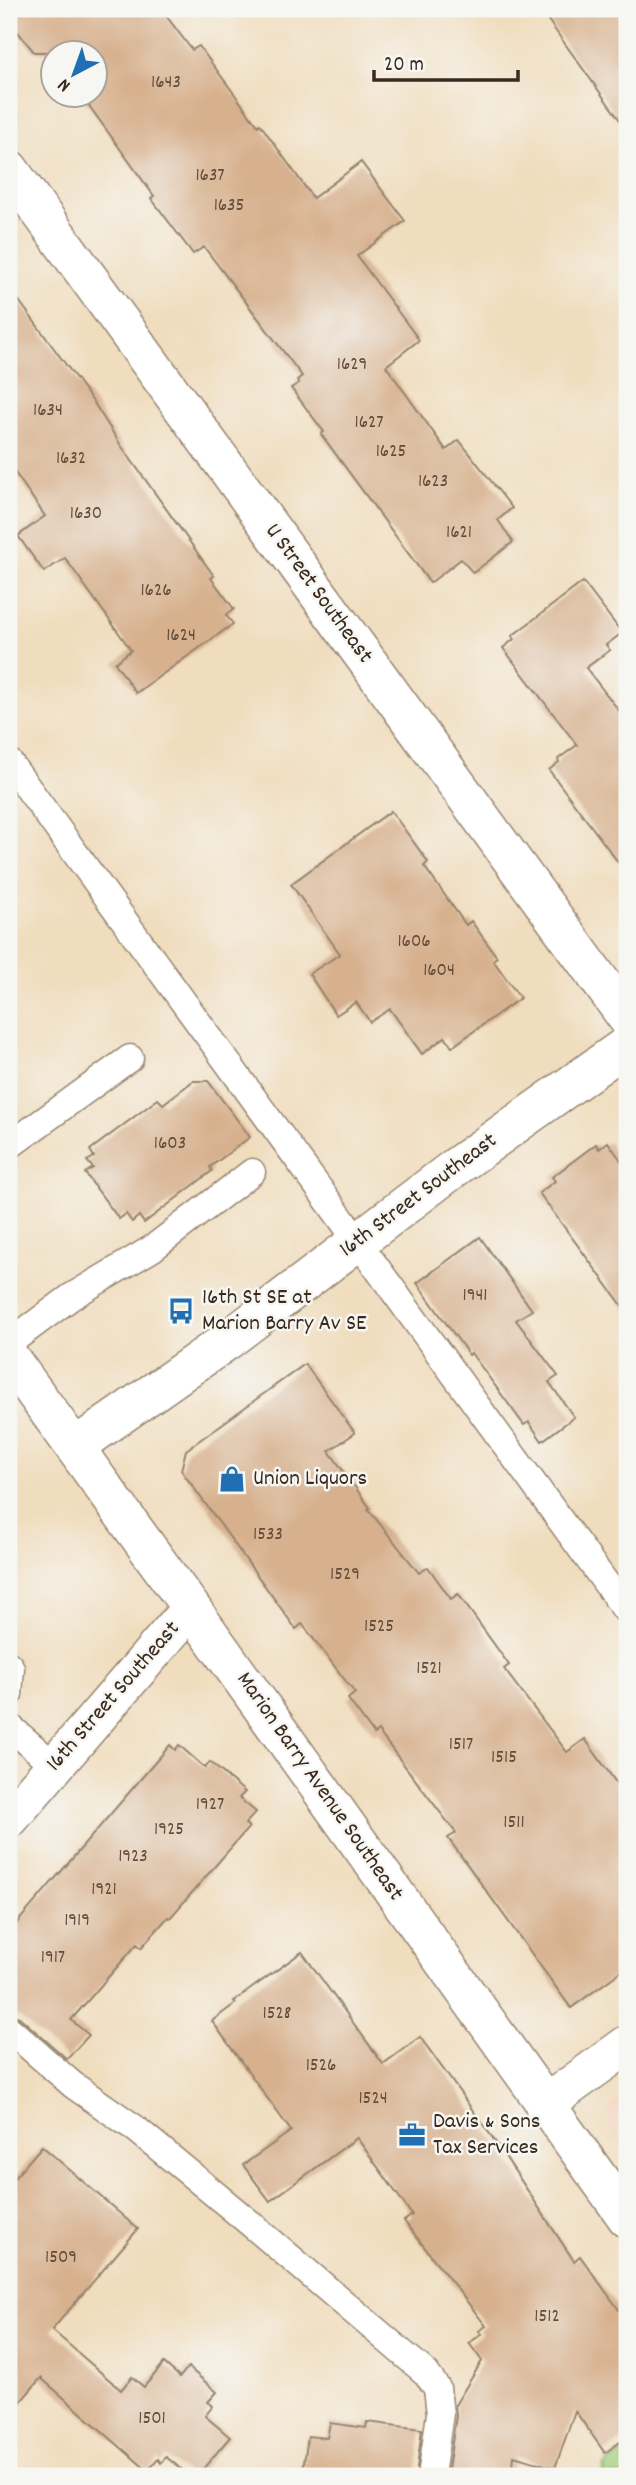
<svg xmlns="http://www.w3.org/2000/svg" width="636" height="2485" font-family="Dekko,sans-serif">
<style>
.built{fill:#f5d3c1}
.green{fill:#a0cd7a;stroke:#6e7c4c;stroke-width:2}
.building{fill:#d7b08d}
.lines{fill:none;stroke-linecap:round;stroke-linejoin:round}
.service-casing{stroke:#96846e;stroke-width:29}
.minor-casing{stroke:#96846e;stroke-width:41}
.secondary-casing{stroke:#96846e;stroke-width:41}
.service{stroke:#fff;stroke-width:26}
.minor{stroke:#fff;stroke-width:38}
.secondary{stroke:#fff;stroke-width:38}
.labels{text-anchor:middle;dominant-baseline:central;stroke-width:5;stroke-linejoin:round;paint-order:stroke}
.number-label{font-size:19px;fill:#624c3a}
.street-label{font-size:23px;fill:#3b2a1e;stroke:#f6f6f2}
.poi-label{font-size:23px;fill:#3b2a1e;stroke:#f6f6f2;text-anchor:start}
</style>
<rect width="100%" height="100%" fill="#f6f6f2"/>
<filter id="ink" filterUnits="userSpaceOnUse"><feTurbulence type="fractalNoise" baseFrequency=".0143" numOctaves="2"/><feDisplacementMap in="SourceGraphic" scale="14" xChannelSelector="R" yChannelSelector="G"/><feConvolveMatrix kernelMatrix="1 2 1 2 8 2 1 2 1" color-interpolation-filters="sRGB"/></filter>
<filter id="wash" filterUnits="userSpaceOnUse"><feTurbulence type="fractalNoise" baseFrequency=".00686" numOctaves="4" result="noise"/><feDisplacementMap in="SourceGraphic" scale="28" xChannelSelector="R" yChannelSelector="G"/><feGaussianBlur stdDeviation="1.57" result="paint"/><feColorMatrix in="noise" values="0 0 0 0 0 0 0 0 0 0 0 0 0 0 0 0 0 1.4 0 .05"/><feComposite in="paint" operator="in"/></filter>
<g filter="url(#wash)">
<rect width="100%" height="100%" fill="#f0ddbe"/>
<path class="built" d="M 627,2092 L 627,2152 L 612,2131 L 608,2116 L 611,2106 Z"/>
<path class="green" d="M 627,2449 L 627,2476 L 603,2476 L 604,2466 Z"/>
<g id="blocks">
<g class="building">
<path d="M 9,9 L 161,9 L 192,50 L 199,46 L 258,126 L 260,124 L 313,198 L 361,162 L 405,221 L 357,256 L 419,340 L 386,366 L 446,450 L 459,440 L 512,508 L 498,520 L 513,542 L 473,573 L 461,559 L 430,583 L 321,434 L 324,432 L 291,388 L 299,383 L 297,380 L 302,376 L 204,247 L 193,254 L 151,198 L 154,196 L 87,103 L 86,104 L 79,94 L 94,94 L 94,52 L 52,52 L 52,59 L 48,52 L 34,52 L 9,21 Z"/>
<path d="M 540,9 L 627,9 L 627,130 Z"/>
<path d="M 9,287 L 94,403 L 122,447 L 214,576 L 211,578 L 234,609 L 226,615 L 233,624 L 136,693 L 115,663 L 131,650 L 65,558 L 44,572 L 18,536 L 45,516 L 9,464 Z"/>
<path d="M 583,582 L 622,633 L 606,645 L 610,650 L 586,668 L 627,721 L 627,874 L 549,770 L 559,762 L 558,759 L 577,745 L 503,648 L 514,639 L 512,636 Z"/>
<path d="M 391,811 L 428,862 L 424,866 L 466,925 L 471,921 L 497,957 L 493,960 L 520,998 L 452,1047 L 445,1037 L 422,1054 L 390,1009 L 370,1022 L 356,1002 L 336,1015 L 309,974 L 340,954 L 291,884 Z"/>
<path d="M 193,1081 L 208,1081 L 250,1137 L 210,1167 L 212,1171 L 144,1223 L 139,1216 L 132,1222 L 126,1214 L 119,1219 L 85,1173 L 93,1168 L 87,1161 L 94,1157 L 90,1150 L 158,1099 L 163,1104 Z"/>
<path d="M 608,1142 L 627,1169 L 627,1312 L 539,1193 L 555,1181 L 552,1177 L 596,1144 L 599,1149 Z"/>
<path d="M 480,1237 L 532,1310 L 516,1320 L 558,1376 L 549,1382 L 574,1417 L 542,1441 L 529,1422 L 524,1425 L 471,1353 L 469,1355 L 417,1283 Z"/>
<path d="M 305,1364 L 355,1433 L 329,1451 L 370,1508 L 368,1509 L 419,1573 L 428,1567 L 451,1599 L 458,1594 L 509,1665 L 504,1669 L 567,1752 L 585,1739 L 627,1798 L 627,1967 L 571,2008 L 448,1838 L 456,1833 L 378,1731 L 374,1734 L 348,1699 L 355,1693 L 302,1624 L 296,1629 L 181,1470 L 186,1450 Z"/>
<path d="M 170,1745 L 175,1750 L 179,1745 L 205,1768 L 210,1762 L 245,1792 L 239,1798 L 256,1812 L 245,1824 L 249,1827 L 170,1918 L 168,1917 L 141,1948 L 137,1944 L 71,2020 L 89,2035 L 67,2059 L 19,2017 L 9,2014 L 9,1932 Z"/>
<path d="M 302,1952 L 383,2064 L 420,2037 L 497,2144 L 574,2261 L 580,2256 L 627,2321 L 627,2437 L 605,2453 L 575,2411 L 555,2468 L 514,2456 L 512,2476 L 447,2476 L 456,2416 L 455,2405 L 482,2361 L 469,2343 L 482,2334 L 479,2331 L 486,2326 L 404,2221 L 412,2215 L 357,2138 L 270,2201 L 243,2165 L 291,2131 L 212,2021 L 236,2003 L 234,2001 Z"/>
<path d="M 42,2146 L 138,2229 L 52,2330 L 121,2390 L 132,2377 L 144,2387 L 164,2363 L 180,2377 L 188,2367 L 217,2392 L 208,2402 L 213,2406 L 205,2416 L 230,2437 L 197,2476 L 190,2476 L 166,2457 L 161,2463 L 158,2459 L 148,2471 L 41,2378 L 9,2415 L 9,2184 Z"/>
<path d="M 367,2422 L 422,2429 L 416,2476 L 302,2476 L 308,2436 L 327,2438 L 330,2423 L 366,2428 Z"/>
</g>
</g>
</g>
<g filter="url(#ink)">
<use href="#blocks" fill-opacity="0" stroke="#96846e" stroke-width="2"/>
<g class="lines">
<g class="service-casing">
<g id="service">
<path d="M 9,762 L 627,1612"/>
<path d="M 9,1146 L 130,1058"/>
<path d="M 9,1343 L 71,1297 L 153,1248 L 252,1172"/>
<path d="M 9,1665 L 11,1668 L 9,1694"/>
<path d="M 9,1726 L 55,1766"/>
<path d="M 9,2029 L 73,2085 L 136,2129 L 251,2224 L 426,2373 L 437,2388 L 440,2414 L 431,2476"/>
</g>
</g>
<g class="minor-casing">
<g id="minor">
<path d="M 9,169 L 627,1018"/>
<path d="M 75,1447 L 228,1340 L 457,1166 L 627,1045"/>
<path d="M 9,1819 L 191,1608"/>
<path d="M 544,2105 L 627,2045"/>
</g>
</g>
<g class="secondary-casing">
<path id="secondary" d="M 9,1357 L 191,1608 L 627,2218"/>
</g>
<use href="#service" class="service"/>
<use href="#minor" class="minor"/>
<use href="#secondary" class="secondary"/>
</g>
</g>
<defs>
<g id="bus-bare" transform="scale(2.1)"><path d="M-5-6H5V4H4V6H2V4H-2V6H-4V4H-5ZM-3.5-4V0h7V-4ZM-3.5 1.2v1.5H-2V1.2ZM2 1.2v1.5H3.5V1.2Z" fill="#1f6fb2" stroke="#f6f6f2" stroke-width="2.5" paint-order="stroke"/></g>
<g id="shop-bare" transform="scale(2.1)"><path d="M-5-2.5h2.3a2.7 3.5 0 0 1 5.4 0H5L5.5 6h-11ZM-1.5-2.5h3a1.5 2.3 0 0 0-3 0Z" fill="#1f6fb2" stroke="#f6f6f2" stroke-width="2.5" paint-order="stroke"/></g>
<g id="office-bare" transform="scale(2.1)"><path d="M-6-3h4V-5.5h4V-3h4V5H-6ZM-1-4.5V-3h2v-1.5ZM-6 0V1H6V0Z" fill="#1f6fb2" stroke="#f6f6f2" stroke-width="2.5" paint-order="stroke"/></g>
</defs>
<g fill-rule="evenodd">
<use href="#bus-bare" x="181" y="1311"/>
<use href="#shop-bare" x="232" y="1479"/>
<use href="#office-bare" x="412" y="2135"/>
</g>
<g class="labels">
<g class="number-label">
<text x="166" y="83">1643</text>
<text x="210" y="176">1637</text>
<text x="229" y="206">1635</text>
<text x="352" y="365">1629</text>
<text x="48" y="411">1634</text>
<text x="369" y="423">1627</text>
<text x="391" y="452">1625</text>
<text x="71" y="459">1632</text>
<text x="433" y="482">1623</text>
<text x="86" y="514">1630</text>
<text x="459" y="533">1621</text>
<text x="156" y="591">1626</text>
<text x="181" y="636">1624</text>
<text x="414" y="942">1606</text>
<text x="439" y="971">1604</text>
<text x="170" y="1144">1603</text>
<text x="475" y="1296">1941</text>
<text x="268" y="1535">1533</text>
<text x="345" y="1575">1529</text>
<text x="379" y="1627">1525</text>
<text x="429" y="1669">1521</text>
<text x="461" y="1745">1517</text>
<text x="504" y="1758">1515</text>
<text x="210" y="1805">1927</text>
<text x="514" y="1823">1511</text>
<text x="169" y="1830">1925</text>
<text x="133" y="1857">1923</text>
<text x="104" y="1890">1921</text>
<text x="77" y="1921">1919</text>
<text x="53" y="1958">1917</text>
<text x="277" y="2014">1528</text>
<text x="321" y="2066">1526</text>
<text x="373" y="2099">1524</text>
<text x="61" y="2258">1509</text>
<text x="547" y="2317">1512</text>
<text x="152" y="2419">1501</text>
</g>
<g class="street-label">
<text transform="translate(318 594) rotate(54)">U Street Southeast</text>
<text transform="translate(419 1196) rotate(-37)">16th Street Southeast</text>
<text transform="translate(114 1697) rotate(-49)">16th Street Southeast</text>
<text transform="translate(319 1787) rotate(55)">Marion Barry Avenue Southeast</text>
</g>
<g class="poi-label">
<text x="202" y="1298">16th St SE at<tspan x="202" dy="26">Marion Barry Av SE</tspan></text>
<text x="253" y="1479">Union Liquors</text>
<text x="433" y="2122">Davis &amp; Sons<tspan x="433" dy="26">Tax Services</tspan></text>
</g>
</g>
<rect width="636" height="2485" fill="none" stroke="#f6f6f2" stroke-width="35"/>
<g transform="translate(74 74) rotate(221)"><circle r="33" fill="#f6f6f2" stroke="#aba49d" stroke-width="2"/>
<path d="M0-5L12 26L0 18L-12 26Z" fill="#1f6fb2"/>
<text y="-10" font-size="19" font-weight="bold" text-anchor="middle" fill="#3b2a1e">N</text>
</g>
<path d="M374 70v10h144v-10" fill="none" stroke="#3b2a1e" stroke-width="3.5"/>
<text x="384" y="70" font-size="21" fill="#3b2a1e" stroke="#f6f6f2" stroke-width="5" paint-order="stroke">20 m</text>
</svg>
